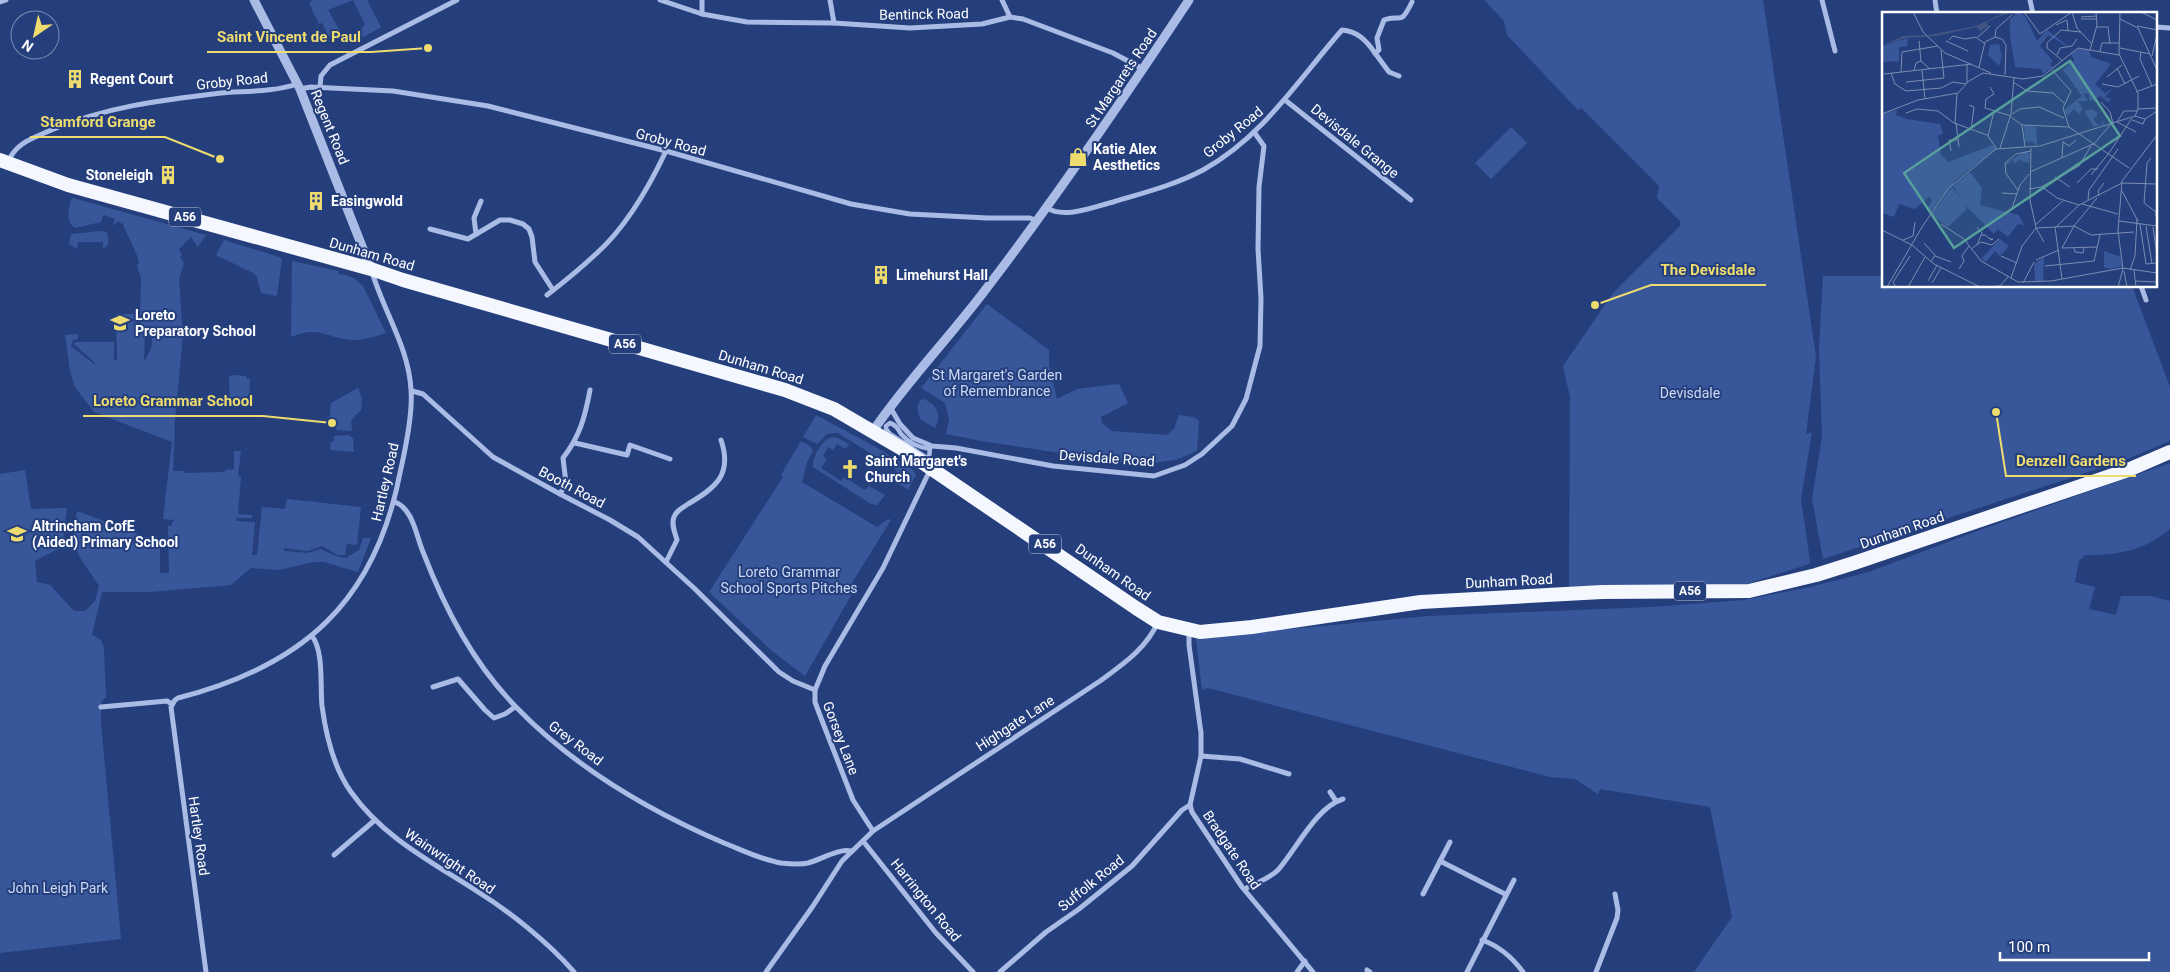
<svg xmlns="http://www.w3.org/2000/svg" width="2170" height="972" font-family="Roboto,sans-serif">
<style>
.green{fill:#38579b}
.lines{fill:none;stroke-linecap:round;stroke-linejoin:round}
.pedestrian{stroke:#aabce5;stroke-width:4.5}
.minor{stroke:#aabce5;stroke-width:5}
.tertiary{stroke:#aabce5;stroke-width:9}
.trunk{stroke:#f4f7fe;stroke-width:14}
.labels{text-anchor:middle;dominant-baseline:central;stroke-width:4;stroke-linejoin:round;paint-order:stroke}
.shield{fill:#253f7d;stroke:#bec5d8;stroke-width:1}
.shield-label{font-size:12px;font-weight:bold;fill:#fff}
.street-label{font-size:14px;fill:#fff;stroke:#253f7d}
.poi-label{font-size:14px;font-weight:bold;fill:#fff;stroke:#253f7d;text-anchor:start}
.park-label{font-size:14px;fill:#cdd9f4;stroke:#253f7d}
.inset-road{fill:none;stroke:#7c8cb1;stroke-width:1}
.view{fill:#579f9a;fill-opacity:0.15;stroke:#579f9a;stroke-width:2.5}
.inset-edge{fill:none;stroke:#fff;stroke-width:2.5}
.leader{fill:none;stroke:#efdc6e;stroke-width:2}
.callout-dot{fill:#efdc6e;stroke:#253f7d;stroke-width:2}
.callout-label{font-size:15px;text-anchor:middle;font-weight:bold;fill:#efdc6e;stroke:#253f7d;stroke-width:4;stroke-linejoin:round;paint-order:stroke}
</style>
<rect width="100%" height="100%" fill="#253f7d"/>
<g class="green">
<path d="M 313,0 L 353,0 L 328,10 L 340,31 L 329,37 L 322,23 L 319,24 L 309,3 Z"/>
<path d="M 353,0 L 367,0 L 381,27 L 350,45 L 365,24 Z"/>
<path d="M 1484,0 L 1763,0 L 1816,357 L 1806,434 L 1812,432 L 1801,499 L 1810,561 L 1809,564 L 1744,585 L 1569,587 L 1570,397 L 1563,366 L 1613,293 L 1680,226 L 1680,221 L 1657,198 L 1659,186 L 1581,108 L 1578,110 L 1507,35 L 1504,21 Z"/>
<path d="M 1511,127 L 1527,143 L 1491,179 L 1475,163 Z"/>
<path d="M 73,198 L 206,235 L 198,247 L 191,237 L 179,249 L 182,255 L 180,257 L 184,263 L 179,279 L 183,336 L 174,429 L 175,427 L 173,471 L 185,471 L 185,473 L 224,472 L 226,470 L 234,469 L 234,451 L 241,451 L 238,476 L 241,477 L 238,514 L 252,515 L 252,518 L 236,518 L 236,521 L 255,522 L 252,555 L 257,555 L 262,507 L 285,509 L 287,499 L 361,507 L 357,545 L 347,544 L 345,555 L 338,555 L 322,546 L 308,551 L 284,548 L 284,551 L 308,553 L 320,549 L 336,556 L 346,558 L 359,550 L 363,538 L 371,538 L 358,572 L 324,562 L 313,562 L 279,570 L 251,568 L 231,585 L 149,592 L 102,592 L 92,635 L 101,640 L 104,648 L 106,697 L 101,702 L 101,723 L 121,939 L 0,953 L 0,474 L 25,470 L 31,509 L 67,508 L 62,547 L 35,561 L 37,582 L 50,585 L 74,611 L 85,611 L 95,601 L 99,586 L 81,559 L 73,544 L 77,511 L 160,542 L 160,573 L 169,573 L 168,526 L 171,526 L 174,520 L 163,519 L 172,442 L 94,412 L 75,387 L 70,371 L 65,335 L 78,334 L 78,339 L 73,340 L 71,346 L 95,365 L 95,363 L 74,344 L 75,342 L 114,342 L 114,360 L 117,360 L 116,314 L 135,314 L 137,326 L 145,334 L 144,361 C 150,353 156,341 148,331 C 145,328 142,326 140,322 L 141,278 L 137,266 L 139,263 C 136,248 127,236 122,222 L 121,224 L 118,221 L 113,226 L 115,219 L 103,215 L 101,222 L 75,228 C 65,220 69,211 71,199 Z"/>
<path d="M 102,231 L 106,232 C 109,237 110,243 106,247 L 103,248 L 103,242 L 78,242 L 77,249 L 69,244 L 71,234 Z"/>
<path d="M 224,240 L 282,258 L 277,296 L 261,293 L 257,277 L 253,273 L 216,255 Z"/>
<path d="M 292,261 L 338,271 L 338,274 C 350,275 355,278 363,286 L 386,333 C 374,337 364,340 352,340 C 327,338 319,325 291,337 Z"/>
<path d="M 1823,276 L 1884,276 L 1884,286 L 2132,286 L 2170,387 L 2170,441 L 2125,460 L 1823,559 L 1812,499 L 1822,437 L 1819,349 Z"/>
<path d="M 987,304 L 1049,350 L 1049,365 L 1057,399 L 1077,389 L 1119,384 L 1128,403 L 1101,417 L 1102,423 L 1112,431 L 1167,435 L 1174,429 L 1179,415 L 1194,417 L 1199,421 L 1197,451 L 1175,460 L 1139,465 L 981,441 L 946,434 L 949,420 L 945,403 L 921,388 Z"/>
<path d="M 232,375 L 246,376 L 247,379 L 250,379 L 249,398 L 240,398 L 239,405 L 235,406 L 230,401 L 229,377 Z"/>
<path d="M 358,388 L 362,399 L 361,410 L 351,420 L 352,431 L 336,430 L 336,423 L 329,423 L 331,403 Z"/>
<path d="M 924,399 C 937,405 942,415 935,428 L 920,419 L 917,407 L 920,400 Z"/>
<path d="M 816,415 L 874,446 L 913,470 L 916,475 L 908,490 L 899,484 L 899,475 L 894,468 L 838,433 L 827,434 L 817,444 L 803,437 Z"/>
<path d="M 348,435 L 353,438 L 354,452 L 330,450 L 331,442 L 334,442 L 334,436 Z"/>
<path d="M 831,437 L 838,438 L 849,444 L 846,449 L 837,444 L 833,450 L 828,447 L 823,456 L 827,459 L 821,468 L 841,481 L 844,477 L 865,490 L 869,486 L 885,495 L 877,505 L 871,504 L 813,467 C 813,456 821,441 831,437 Z"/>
<path d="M 801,441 L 810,446 L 813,451 L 807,462 L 802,482 L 877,527 L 888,519 L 891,520 L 852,583 L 853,592 L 805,676 L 772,651 L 709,592 L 783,477 L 781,475 Z"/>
<path d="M 2170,463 L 2170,529 C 2144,551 2118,555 2085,555 L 2079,561 L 2075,582 L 2095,587 L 2089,609 L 2116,615 L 2121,596 L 2150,596 L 2170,601 L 2170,972 L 1694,972 L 1732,917 L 1710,807 L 1600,789 L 1598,794 L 1575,779 L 1550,777 L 1208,688 L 1202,690 L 1196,638 L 1428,616 L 1651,607 L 1744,600 L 1810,587 L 1869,572 L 1977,531 Z"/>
</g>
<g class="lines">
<path class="pedestrian" d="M 890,423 C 896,425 898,429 901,434 C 908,442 919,448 930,449 L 929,457 L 927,458 L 890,434 L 886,429 L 886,426 Z"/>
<g class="minor">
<path d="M 660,0 L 702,14 L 747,22 L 834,23 L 910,28 L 982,24 L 1010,17 L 1023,19 L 1113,53 L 1143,69"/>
<path d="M 702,0 L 702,14"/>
<path d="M 830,0 L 834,23"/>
<path d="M 1002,0 L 1010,17"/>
<path d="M 1822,0 L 1835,51"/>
<path d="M 1935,0 L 1937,14"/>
<path d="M 2030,0 L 2033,14"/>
<path d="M 0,2 L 6,0"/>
<path d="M 2156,27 L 2170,28"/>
<path d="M 1375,53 L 1389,72 L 1399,76"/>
<path d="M 320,87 L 321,76 L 330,65 L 457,0"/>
<path d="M 300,89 L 311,87 L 393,91 L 488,106 L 666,151 L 851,204 L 910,214 L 987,218 L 1030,218 L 1037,221"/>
<path d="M 1285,100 L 1411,200"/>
<path d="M 8,162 C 16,143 31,139 49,131 C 103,107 162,100 221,93 C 245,91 274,92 297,84"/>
<path d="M 1047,208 C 1064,219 1094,207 1113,202 C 1143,193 1175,185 1203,170 C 1263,137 1298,80 1342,30 C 1357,31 1366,40 1375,53 L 1379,50 L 1377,38 L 1384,20 C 1402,13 1399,28 1412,2"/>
<path d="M 430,229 L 468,239 L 500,220 L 510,220 L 523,224 L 529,229 L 532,237 L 535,262 L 553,290"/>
<path d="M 476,234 L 474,218 L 481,201"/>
<path d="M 2141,286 L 2146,300"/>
<path d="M 547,295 C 564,282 581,268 597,253 C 627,226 649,187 666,151"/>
<path d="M 412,391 L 423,394 L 493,457 L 560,494 L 610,520 L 638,537 L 695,589 L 779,672 L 793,681 L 815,690"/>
<path d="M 890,407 L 900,424 L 913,438 L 932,446 L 956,448 L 1053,466 L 1154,476 L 1185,465 L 1202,454 L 1232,426 L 1246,399 L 1260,346 L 1261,298 L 1258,249 L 1259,187 L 1264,146 L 1254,132"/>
<path d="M 575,443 L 627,455 L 630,445 L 670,459"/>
<path d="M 560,494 L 566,483 L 563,458 C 580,436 585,417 590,390"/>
<path d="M 395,502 C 413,509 416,535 423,552 C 445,609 473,663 516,707 C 573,766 649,811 724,843 C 742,850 762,860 781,863 C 790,864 799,865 808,863 C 820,860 839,848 851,851"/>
<path d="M 666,562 L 677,540 C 675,533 671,524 674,517 C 676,511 682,508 688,504 C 715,488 733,475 721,440"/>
<path d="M 1189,631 L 1189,645 L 1201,733 L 1201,756 L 1190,805 L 1192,812 L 1242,887 L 1313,972"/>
<path d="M 312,636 C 324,651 320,687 322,706 C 326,736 333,767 351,792 C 383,837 430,861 475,890 C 509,911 548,942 574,972"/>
<path d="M 433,687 L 458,679 L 485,710 L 494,718 L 505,714 L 515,707"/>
<path d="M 101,707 L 167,701 L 172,704"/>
<path d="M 1201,756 L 1240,759 L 1289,774"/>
<path d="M 1330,792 L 1336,801"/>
<path d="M 873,831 L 853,800 L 821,718 L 815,702 L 815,690 L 825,666 L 883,568 L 930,470"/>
<path d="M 863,841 L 936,933 L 973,972"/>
<path d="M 334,855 L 375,820"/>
<path d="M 1440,861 L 1505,894"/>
<path d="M 1244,889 C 1254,884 1269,879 1278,870 C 1296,850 1316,807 1343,799"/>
<path d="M 1423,894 L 1450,842"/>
<path d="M 1482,940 C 1499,946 1512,957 1523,972"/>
<path d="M 1367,970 L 1370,972"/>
<path d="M 206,972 L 171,707 L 175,700 L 178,698 C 303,666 375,602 400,473 C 405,451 413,413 411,390 C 409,348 384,312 372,272"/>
<path d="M 766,972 L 813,906 L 842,861 L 873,831 L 1100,681 C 1123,664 1146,649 1158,622"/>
<path d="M 1000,972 L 1046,932 L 1079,909 L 1132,866 L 1182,810 L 1190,805"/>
<path d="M 1297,972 L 1305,961"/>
<path d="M 1467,972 L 1514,880"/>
<path d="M 1596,972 L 1617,918 L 1618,910 L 1615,894"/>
</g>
<g class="tertiary">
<path d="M 254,0 L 300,89 L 371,269"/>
<path d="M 873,431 C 907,381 950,337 986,289 C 1058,195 1124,98 1189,0"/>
</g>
<path class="trunk" d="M 0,160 L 68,185 L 371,269 L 403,280 L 785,390 L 834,409 L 904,450 L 1136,608 L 1158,622 L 1200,632 L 1252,627 L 1421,602 L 1602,592 L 1749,591 L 1816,575 L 1854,563 L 2128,470 L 2170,452"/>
</g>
<defs>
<g id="building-bare" transform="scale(1.5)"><path d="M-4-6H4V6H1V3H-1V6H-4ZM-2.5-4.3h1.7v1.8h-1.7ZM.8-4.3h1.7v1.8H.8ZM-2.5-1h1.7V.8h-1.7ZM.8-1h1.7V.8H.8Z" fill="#efdc6e" stroke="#253f7d" stroke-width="2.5" paint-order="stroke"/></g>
<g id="shop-bare" transform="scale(1.5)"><path d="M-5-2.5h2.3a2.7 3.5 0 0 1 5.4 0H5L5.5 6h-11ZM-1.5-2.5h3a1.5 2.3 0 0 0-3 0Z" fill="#efdc6e" stroke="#253f7d" stroke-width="2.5" paint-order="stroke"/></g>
<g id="school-bare" transform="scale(1.5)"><path d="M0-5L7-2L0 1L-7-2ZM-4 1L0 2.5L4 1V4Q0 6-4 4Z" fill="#efdc6e" stroke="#253f7d" stroke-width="2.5" paint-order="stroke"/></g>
<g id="church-bare" transform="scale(1.5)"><path d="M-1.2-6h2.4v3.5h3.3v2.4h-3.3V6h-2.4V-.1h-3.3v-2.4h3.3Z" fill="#efdc6e" stroke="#253f7d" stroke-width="2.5" paint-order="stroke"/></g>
</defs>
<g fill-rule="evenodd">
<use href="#building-bare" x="75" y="79"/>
<use href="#shop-bare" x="1078" y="157"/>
<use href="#building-bare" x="168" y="175"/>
<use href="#building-bare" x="316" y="201"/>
<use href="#building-bare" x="881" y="275"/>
<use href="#school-bare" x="120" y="323"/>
<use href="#church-bare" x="850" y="469"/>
<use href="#school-bare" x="17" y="534"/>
</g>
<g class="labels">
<g class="shield">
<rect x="169" y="207.5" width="32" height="19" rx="4"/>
<rect x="609" y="334.5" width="32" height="19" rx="4"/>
<rect x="1029" y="534.5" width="32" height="19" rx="4"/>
<rect x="1674" y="581.5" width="32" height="19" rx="4"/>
</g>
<g class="shield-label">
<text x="185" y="217">A56</text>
<text x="625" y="344">A56</text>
<text x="1045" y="544">A56</text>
<text x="1690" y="591">A56</text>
</g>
<g class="street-label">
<text transform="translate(924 14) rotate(-1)">Bentinck Road</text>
<text transform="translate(1121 78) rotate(-56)">St Margarets Road</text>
<text transform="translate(232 81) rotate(-6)">Groby Road</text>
<text transform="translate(330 127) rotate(68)">Regent Road</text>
<text transform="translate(1233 132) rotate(-39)">Groby Road</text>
<text transform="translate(1355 141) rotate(39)">Devisdale Grange</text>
<text transform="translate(671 142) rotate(15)">Groby Road</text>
<text transform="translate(372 254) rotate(16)">Dunham Road</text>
<text transform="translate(761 367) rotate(17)">Dunham Road</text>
<text transform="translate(1107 458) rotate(4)">Devisdale Road</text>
<text transform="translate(385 482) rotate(-77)">Hartley Road</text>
<text transform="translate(572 487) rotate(28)">Booth Road</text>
<text transform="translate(1902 530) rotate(-19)">Dunham Road</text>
<text transform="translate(1113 572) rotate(35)">Dunham Road</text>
<text transform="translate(1509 581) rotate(-3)">Dunham Road</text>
<text transform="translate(1015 723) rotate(-33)">Highgate Lane</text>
<text transform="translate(841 738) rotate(69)">Gorsey Lane</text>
<text transform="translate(576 743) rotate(37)">Grey Road</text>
<text transform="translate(199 836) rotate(82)">Hartley Road</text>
<text transform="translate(1232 850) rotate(56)">Bradgate Road</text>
<text transform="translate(450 861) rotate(34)">Wainwright Road</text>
<text transform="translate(1091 883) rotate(-39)">Suffolk Road</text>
<text transform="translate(926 900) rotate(51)">Harrington Road</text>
</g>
<g class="poi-label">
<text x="90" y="79">Regent Court</text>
<text x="1093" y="149">Katie Alex<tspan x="1093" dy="16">Aesthetics</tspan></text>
<text x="153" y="175" text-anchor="end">Stoneleigh</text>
<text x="331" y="201">Easingwold</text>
<text x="896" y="275">Limehurst Hall</text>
<text x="135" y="315">Loreto<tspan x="135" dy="16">Preparatory School</tspan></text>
<text x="865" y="461">Saint Margaret's<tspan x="865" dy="16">Church</tspan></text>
<text x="32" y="526">Altrincham CofE<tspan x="32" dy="16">(Aided) Primary School</tspan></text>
</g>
<g class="park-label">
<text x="997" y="375">St Margaret's Garden<tspan x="997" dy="16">of Remembrance</tspan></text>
<text x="1690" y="393">Devisdale</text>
<text x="789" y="572">Loreto Grammar<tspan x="789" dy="16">School Sports Pitches</tspan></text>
<text x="58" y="888">John Leigh Park</text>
</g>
</g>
<g transform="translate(1882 12)">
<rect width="275" height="275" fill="#253f7d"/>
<path d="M 131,0 L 137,0 L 143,4 L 155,29 L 165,18 L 191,38 L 166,23 L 158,34 L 171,49 L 168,52 L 171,55 L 161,62 L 159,57 L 133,55 L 128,23 L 128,7 L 134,2 ZM 26,26 L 25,34 L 17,35 L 17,49 L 0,50 L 0,34 ZM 117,32 L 120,45 L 117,54 L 106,43 L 108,33 ZM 196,37 L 207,38 L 209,45 L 229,52 L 213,72 L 223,81 L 231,76 L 223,85 L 229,87 L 226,90 L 218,84 L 212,89 L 207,88 L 207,82 L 201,81 L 206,89 L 196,89 L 202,99 L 210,97 L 216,101 L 212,107 L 215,112 L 219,113 L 220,109 L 223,112 L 212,115 L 201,97 L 197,102 L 192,97 L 185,104 L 182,98 L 200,84 L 181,58 L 192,48 L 189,42 ZM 15,98 L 14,103 L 24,107 L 58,112 L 61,121 L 56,124 L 59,143 L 66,150 L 111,133 L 114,137 L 74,168 L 47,202 L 45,197 L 50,188 L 47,185 L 33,197 L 17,192 L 12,205 L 0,201 L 0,108 L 1,102 ZM 142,113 L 154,115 L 155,134 L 151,130 L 145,131 L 152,128 L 143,130 ZM 144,139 L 148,142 L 147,151 L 137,148 L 133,152 L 131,148 L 125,153 L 124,151 ZM 88,160 L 100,176 L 98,193 L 137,203 L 142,213 L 136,212 L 126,225 L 116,217 L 112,222 L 82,192 L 85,197 L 66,215 L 49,203 L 70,175 L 80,188 L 71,174 ZM 118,227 L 127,234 L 118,244 L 113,239 L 104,250 L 99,247 ZM 222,239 L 239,245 L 240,254 L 229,257 L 222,255 ZM 162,245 L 161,269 L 153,269 L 152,252 Z" fill="#38579b"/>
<path d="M 124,0 L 128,0 L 105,10 L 106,14 L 98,19 L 95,15 L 55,24 L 23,26 L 0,34 L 21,24 L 47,23 L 94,14 Z" fill="#425583"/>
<path class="inset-road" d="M 31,0 L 41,20 L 63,41 L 109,61M 142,0 L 158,22 L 190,0M 190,0 L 195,16M 259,0 L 275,8M 199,5 L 215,4M 199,7 L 215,7M 238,7 L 256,16 L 275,58M 174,13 L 185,8 L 186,19M 255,14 L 275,18M 194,15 L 209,31M 215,15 L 226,15 L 228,32M 96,25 L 108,14M 113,25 L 120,27 L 124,33 L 123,63M 113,25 L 114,17 L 130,3M 67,28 L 71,24 L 83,27 L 94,25 L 103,32M 37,29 L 39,49M 64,29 L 86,39M 238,36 L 268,42M 208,38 L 215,13 L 214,0M 218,39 L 220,31 L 237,31M 259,40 L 258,47 L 270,74M 175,43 L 178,36 L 190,34 L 195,27M 270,44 L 275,22M 181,49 L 165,36 L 165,31 L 179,18 L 199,20M 97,55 L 103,30 L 113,25M 235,56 L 243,72M 40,58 L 43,87M 170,58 L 189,79 L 181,96 L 187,115M 32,59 L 34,51 L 39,49 L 48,57M 19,60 L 20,40 L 56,34M 9,61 L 13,72 L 24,79 L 59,76 L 71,70 L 84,72M 2,62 L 90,52M 225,65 L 240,53M 24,70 L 62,66 L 59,38M 131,70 L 145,79 L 171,81 L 182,91M 85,71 L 85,52M 220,72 L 236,75M 236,75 L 257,64M 254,80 L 275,72M 104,87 L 103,96 L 129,104M 104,87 L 112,82 L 108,75M 219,90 L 228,100 L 231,111M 87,93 L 92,95 L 89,118M 256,97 L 275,96M 24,101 L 35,97 L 56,99 L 72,111 L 105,123 L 115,137M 0,102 L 36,88 L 76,81 L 87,69 L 101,61 L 141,67 L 161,64 L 196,36 L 237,43M 130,102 L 138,97 L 157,95 L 182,106M 253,104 L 263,107 L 275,99M 129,105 L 140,113 L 143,135M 250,108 L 261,112 L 263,107M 235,110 L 242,99 L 255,99M 235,110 L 254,120M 73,111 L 75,81M 74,111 L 77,135M 140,113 L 187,115 L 247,156M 106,124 L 112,99M 181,130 L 187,134 L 194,128M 211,133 L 229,112M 118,136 L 129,102 L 132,65M 149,136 L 148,188 L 154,216 L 162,230M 69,139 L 67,128 L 76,128M 227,141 L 250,106M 180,146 L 181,129M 269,146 L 265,151 L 262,191 L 274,200 L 274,204M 148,160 L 211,132M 209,163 L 227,141M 173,165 L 188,175M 195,171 L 209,157 L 216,157M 240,171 L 275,172M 160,175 L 175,186 L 197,193M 147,177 L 159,175 L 197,154 L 209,134M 136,178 L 124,162 L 123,151 L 134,142 L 149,139M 240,179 L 256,209M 120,181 L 135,182M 217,184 L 216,179 L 222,171M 206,188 L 207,178 L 236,137M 200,192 L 236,202M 130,196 L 138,173 L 147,162M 237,209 L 275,214M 59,212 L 82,227 L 99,249 L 136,270 L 169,269 L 241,256M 258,212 L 264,252 L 275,251M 153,213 L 181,189M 192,214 L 215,186M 264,214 L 270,252M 173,215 L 180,267M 174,215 L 197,193 L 240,171M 271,215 L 275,243M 154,216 L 192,214 L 209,223 L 252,220M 0,218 L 30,233 L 52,252 L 98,275M 100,223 L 103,223 L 108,227 L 109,228 L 111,227 L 108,227M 21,228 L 31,224 L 33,210M 42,231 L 53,243 L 49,250M 95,233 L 100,221 L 95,215M 180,236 L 215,235M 180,236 L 192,214M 192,236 L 193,240 L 201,241 L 202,236M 89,237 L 99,230 L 110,233 L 117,227M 53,244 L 69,250M 119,244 L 135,251M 154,248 L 177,238M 163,254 L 212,249 L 218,223M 241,256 L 275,261M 77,257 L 82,249 L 80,244 L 87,234M 248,258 L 253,244 L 255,207M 252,258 L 254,275M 242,259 L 245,275M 129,266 L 140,234 L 154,216M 46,269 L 55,253M 253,269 L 274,270M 50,271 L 59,256M 141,271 L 152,250M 5,275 L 40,215 L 67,176 L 114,137 L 158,134 L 253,104 L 256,97 L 256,81 L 237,42 L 238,0M 14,275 L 11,270 L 28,244M 26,275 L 43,245M 107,275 L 118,274 L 126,265M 236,275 L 241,257 L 236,219 L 240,169 L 275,123"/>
<path class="view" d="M 188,49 L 238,124 L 72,236 L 22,161 Z"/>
<rect width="275" height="275" class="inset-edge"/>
</g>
<path class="leader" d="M428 48L371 52H207M220 159L165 137H30M1595 305L1651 285H1766M332 423L263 416H83M1996 412L2006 476H2136"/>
<g class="callout-dot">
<circle cx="428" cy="48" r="5"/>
<circle cx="220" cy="159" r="5"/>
<circle cx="1595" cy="305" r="5"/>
<circle cx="332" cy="423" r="5"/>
<circle cx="1996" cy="412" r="5"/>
</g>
<g class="callout-label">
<text x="289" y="42">Saint Vincent de Paul</text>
<text x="98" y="127">Stamford Grange</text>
<text x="1708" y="275">The Devisdale</text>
<text x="173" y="406">Loreto Grammar School</text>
<text x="2071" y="466">Denzell Gardens</text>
</g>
<g transform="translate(35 35) rotate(214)"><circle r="24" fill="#253f7d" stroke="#7c8cb1"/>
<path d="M0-4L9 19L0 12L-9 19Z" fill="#efdc6e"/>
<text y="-8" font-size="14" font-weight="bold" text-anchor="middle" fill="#ffffff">N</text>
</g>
<path d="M2000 952v8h149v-8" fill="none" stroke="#ffffff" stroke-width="2.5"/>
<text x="2008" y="952" font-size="15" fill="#ffffff" stroke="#253f7d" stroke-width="4" paint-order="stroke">100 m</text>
</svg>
